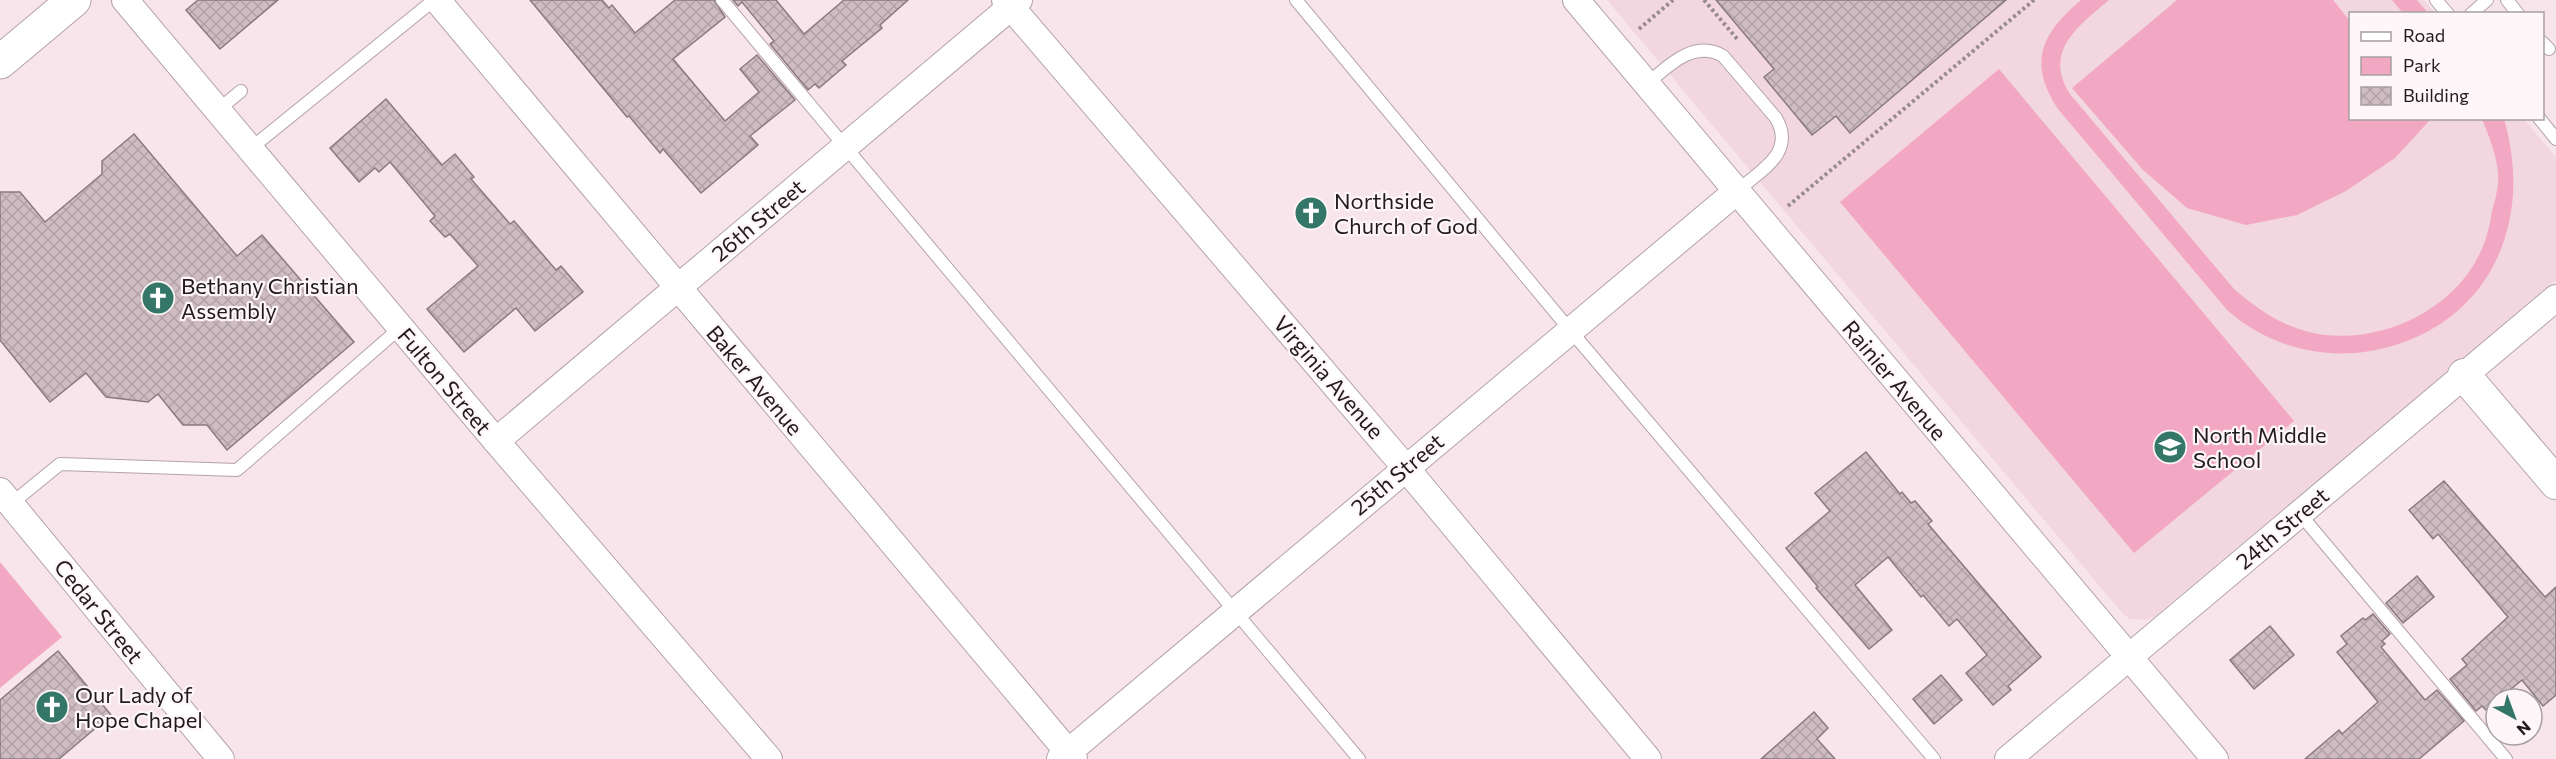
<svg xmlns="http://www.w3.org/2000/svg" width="2556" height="759" font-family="Commissioner,sans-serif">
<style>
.built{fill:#f2d7e0}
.green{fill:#f2a8c3}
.building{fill:url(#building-cross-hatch);stroke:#8a7a7f;stroke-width:1.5}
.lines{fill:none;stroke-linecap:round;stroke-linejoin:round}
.service-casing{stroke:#b4a3a8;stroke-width:14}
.minor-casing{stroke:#b4a3a8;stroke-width:28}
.tertiary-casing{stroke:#b4a3a8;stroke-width:34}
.primary-casing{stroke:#b4a3a8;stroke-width:35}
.path{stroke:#988b8f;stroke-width:4;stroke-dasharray:3 3;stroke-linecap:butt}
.service{stroke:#fff;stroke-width:12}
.minor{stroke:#fff;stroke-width:26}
.tertiary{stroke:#fff;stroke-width:32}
.primary{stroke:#fff;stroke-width:33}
.labels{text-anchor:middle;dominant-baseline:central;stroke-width:4.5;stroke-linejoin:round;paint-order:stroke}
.poi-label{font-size:22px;fill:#211b1d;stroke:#fef6f8;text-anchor:start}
.street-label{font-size:22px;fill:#211b1d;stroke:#fef6f8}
</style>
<defs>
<pattern id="building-cross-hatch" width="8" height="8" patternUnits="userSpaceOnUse" patternTransform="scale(1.5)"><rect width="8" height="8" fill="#cebcc2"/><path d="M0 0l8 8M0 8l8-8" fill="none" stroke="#b1a1a6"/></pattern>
</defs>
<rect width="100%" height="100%" fill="#f8e5eb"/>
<path class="built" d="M 1607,0 L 2424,0 L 2435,13 L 2350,14 L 2350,118 L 2524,119 L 2556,157 L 2556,280 L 2154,617 L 2146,620 L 2130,619 L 2123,614 Z"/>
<g class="green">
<path d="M 2081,0 L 2109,0 C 2080,25 2042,51 2070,94 L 2234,289 C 2256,308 2280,325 2309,332 C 2374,348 2453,313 2481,251 C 2487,238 2490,224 2492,211 C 2495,200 2499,187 2498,175 C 2497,155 2489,137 2482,119 L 2504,119 C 2535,224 2488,327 2376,350 C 2322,361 2268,346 2227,310 L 2058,109 C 2027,62 2042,33 2081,0 Z"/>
<path d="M 2177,0 L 2333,0 L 2350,21 L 2350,118 L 2431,119 L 2395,158 L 2346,191 L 2297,215 L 2246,225 L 2187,208 L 2143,170 L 2072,88 Z"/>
<path d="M 2392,0 L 2417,0 L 2428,13 L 2403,13 Z"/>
<path d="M 1999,69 L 2294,421 L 2134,553 L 1840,202 Z"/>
<path d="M 0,562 L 62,637 L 0,688 Z"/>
</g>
<g class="building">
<path d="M 198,0 L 278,0 L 220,49 L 186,10 Z"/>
<path d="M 530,0 L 602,0 L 609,8 L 612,5 L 635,33 L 675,0 L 714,0 L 725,17 L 673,59 L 725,121 L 759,92 L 740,69 L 757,55 L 795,100 L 750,136 L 758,145 L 701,193 L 663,149 L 660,153 L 629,116 L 627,117 Z"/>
<path d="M 733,0 L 776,0 L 804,34 L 844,0 L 908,0 L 880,25 L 882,28 L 842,61 L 846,65 L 819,88 L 815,84 L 808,90 L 770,44 L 774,41 L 742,2 L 738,6 Z"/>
<path d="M 1716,0 L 2006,0 L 1850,133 L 1836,116 L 1812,135 L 1764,77 L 1774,69 Z"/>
<path d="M 386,99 L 442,165 L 455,154 L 474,177 L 471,179 L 510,224 L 514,221 L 556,270 L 561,266 L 583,292 L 535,331 L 516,308 L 464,352 L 427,309 L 478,266 L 450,234 L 445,237 L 430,221 L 435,216 L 390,162 L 379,172 L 375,168 L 359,182 L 330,148 Z"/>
<path d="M 134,134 L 237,256 L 262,235 L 354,342 L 227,450 L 207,425 L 183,425 L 158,394 L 148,402 L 106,397 L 86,373 L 50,402 L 0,340 L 0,192 L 20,192 L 45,222 L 102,174 L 102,161 Z"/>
<path d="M 1866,452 L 1900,494 L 1902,492 L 1911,503 L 1915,501 L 1932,521 L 1928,524 L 2041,657 L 2008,686 L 2011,690 L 1993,705 L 1966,673 L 1987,655 L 1957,619 L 1949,626 L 1923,595 L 1921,597 L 1888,557 L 1855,585 L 1892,630 L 1869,649 L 1816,588 L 1818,587 L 1786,548 L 1830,511 L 1815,493 Z"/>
<path d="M 2444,481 L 2545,597 L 2556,587 L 2556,695 L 2543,706 L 2522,680 L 2499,699 L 2496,699 L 2496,702 L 2486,710 L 2482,706 L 2476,711 L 2450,679 L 2467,665 L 2462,659 L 2508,617 L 2438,534 L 2433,539 L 2409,510 Z"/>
<path d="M 2417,576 L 2434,597 L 2403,623 L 2386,603 Z"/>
<path d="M 2373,614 L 2390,634 L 2382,641 L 2385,644 L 2381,647 L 2425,700 L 2437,690 L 2464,721 L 2419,759 L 2305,759 L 2339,730 L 2342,734 L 2378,702 L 2337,652 L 2347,644 L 2341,636 L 2363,618 L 2365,620 Z"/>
<path d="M 2270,626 L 2294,655 L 2254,689 L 2230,660 Z"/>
<path d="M 58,651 L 111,715 L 59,759 L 0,759 L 0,700 Z"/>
<path d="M 1941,675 L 1962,700 L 1934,724 L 1913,699 Z"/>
<path d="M 1814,712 L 1828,728 L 1817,739 L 1835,759 L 1761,759 Z"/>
</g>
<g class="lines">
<g class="service-casing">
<g id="service">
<path d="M 722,0 L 1359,759"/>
<path d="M 1296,0 L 1570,330 L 1934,759"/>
<path d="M 2436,0 L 2448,14"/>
<path d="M 2507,0 L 2518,14"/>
<path d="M 2471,14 L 2487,0"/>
<path d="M 2542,42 L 2549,49"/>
<path d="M 1647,84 C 1668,66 1694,39 1723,56 L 1776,118 C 1796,153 1761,170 1737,191"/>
<path d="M 218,110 L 241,91"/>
<path d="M 2539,118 L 2556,139"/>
<path d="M 250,149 L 434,0"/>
<path d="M 11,504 L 60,464 L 237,470 L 401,327"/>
<path d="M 2300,514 L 2506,759"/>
</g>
</g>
<g class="minor-casing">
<g id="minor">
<path d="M 125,0 L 496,441 L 769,759"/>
<path d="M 437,0 L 1074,759"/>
<path d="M 1005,0 L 1405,467 L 1648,759"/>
<path d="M 1576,0 L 2215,759"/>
<path d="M 496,441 L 1019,0"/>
<path d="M 0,491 L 221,759"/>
<path d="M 1060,759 L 1737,191"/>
<path d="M 2008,759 L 2556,298"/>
</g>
</g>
<g class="tertiary-casing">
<path id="tertiary" d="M 2464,375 L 2556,483"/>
</g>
<g class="primary-casing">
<path id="primary" d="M 0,62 L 74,0"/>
</g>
<g class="path">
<path d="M 1704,0 L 1738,40"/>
<path d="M 1639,29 L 1673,0"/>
<path d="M 1788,206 L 2034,0"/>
</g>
<use href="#service" class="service"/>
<use href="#minor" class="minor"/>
<use href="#tertiary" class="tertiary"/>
<use href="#primary" class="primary"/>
</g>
<defs>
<g id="church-disc" transform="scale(1.725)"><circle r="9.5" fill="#347667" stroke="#fef6f8"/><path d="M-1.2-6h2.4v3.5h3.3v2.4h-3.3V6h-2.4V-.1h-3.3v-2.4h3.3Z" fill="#fff"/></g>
<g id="school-disc" transform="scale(1.725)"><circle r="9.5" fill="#347667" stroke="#fef6f8"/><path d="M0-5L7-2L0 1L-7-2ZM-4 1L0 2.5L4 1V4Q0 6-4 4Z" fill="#fff"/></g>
</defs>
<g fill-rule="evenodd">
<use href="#church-disc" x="1311" y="213"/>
<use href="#church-disc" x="158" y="298"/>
<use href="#school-disc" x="2170" y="447"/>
<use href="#church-disc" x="52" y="707"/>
</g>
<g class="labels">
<g class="poi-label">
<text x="1334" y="200">Northside<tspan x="1334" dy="25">Church of God</tspan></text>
<text x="181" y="285">Bethany Christian<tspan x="181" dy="25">Assembly</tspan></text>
<text x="2193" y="434">North Middle<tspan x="2193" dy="25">School</tspan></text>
<text x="75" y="694">Our Lady of<tspan x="75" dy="25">Hope Chapel</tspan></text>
</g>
<g class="street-label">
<text transform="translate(758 220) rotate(-40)">26th Street</text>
<text transform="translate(1329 377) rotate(49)">Virginia Avenue</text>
<text transform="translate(755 380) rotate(50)">Baker Avenue</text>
<text transform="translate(1895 380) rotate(50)">Rainier Avenue</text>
<text transform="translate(445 381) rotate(50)">Fulton Street</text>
<text transform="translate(1397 474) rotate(-40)">25th Street</text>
<text transform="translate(2282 528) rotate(-40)">24th Street</text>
<text transform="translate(99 611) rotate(51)">Cedar Street</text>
</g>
</g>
<rect x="2349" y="12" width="195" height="108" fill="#fef6f8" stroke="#a69ea0" stroke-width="1.5"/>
<rect x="2361" y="32" width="30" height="9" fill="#ffffff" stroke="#a69ea0" stroke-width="1.5"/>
<text x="2403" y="42" font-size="18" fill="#211b1d">Road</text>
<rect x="2361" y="57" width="30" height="18" fill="#f2a8c3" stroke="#a69ea0" stroke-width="1.5"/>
<text x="2403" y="72" font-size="18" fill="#211b1d">Park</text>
<rect x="2361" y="87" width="30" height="18" fill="url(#building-cross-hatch)" stroke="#a69ea0" stroke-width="1.5"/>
<text x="2403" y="102" font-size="18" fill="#211b1d">Building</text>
<g transform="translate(2514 717) rotate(139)"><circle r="28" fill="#fef6f8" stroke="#a69ea0" stroke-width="1.5"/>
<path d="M0-4.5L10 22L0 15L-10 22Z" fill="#347667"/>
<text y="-9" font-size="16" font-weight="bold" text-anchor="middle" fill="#211b1d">N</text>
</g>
</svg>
